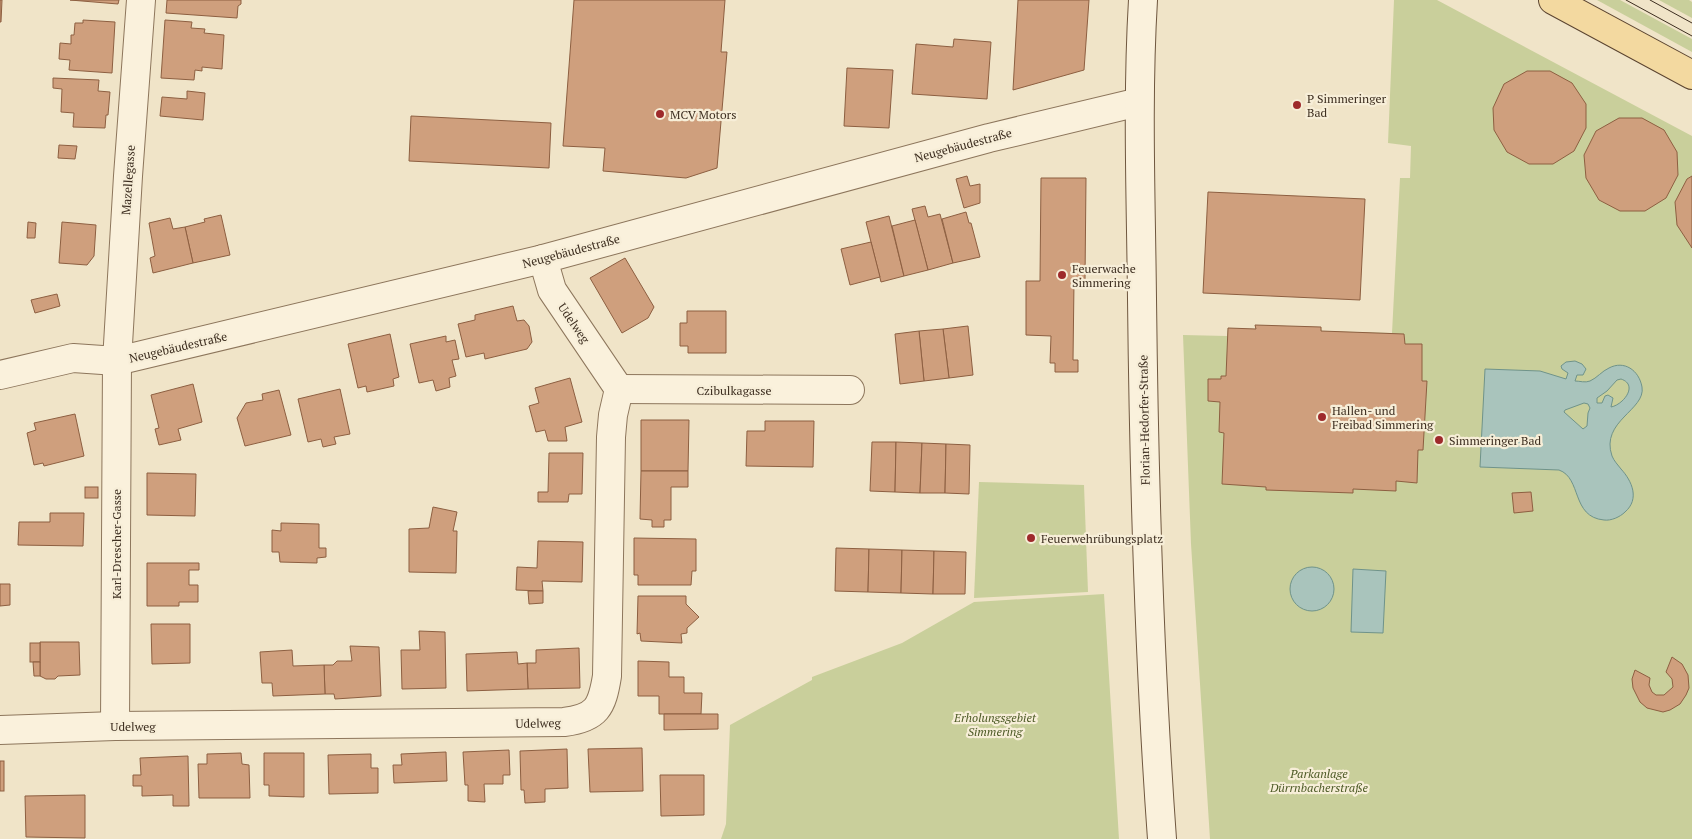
<svg xmlns="http://www.w3.org/2000/svg" width="1692" height="839" font-family="'PT Serif',serif">
<style>
.green{fill:#c9cf9b}
.water{fill:#a9c4bc;stroke:#6f938a;fill-rule:evenodd}
.building{fill:#cf9f7d;stroke:#8d5f41}
.lines{fill:none;stroke-linecap:round;stroke-linejoin:round}
.minor-casing{stroke:#8d765c;stroke-width:30}
.secondary-casing{stroke:#6f573f;stroke-width:30}
.primary-casing{stroke:#5b4430;stroke-width:30}
.minor{stroke:#faf1dc;stroke-width:28}
.secondary{stroke:#faf1dc;stroke-width:28}
.primary{stroke:#f3d9a0;stroke-width:28}
.tram{stroke:#3d2e20;stroke-width:1}
.poi-dot{fill:#9e2a2b;stroke:#f7eed8;stroke-width:2}
.labels{text-anchor:middle;dominant-baseline:central;stroke-width:4.5;stroke-linejoin:round;paint-order:stroke}
.poi-label{font-size:12px;fill:#3d2e20;stroke:#f7eed8;text-anchor:start}
.street-label{font-size:12px;fill:#3d2e20;stroke:#f7eed8}
.park-label{font-size:12px;font-style:italic;fill:#4d5a26;stroke:#f7eed8}
</style>
<rect width="100%" height="100%" fill="#f0e4c8"/>
<g class="green">
<path d="M 1394,0 L 1437,0 L 1692,136 L 1692,839 L 1210,839 L 1191,544 L 1183,335 L 1227,336 L 1228,328 L 1255,329 L 1255,325 L 1321,327 L 1322,331 L 1392,333 L 1400,178 L 1410,178 L 1411,146 L 1388,143 Z"/>
<path d="M 1597,0 L 1620,0 L 1692,39 L 1692,52 Z"/>
<path d="M 1659,0 L 1689,0 L 1692,2 L 1692,18 Z"/>
<path d="M 979,482 L 1084,485 L 1088,592 L 974,598 Z"/>
<path d="M 1104,594 L 1119,839 L 721,839 L 726,824 L 730,725 L 812,680 L 812,677 L 902,643 L 974,602 Z"/>
</g>
<g class="water">
<path d="M 1575,361 L 1582,364 L 1586,369 L 1583,375 L 1577,375 L 1575,381 C 1580,381 1585,383 1590,381 C 1597,378 1602,371 1609,368 C 1624,360 1639,370 1642,387 C 1646,410 1600,421 1612,456 C 1614,461 1618,465 1621,469 C 1632,481 1640,499 1625,512 C 1620,517 1611,521 1604,520 C 1571,517 1582,478 1559,470 L 1480,467 L 1485,369 L 1540,371 L 1566,379 L 1568,373 L 1562,369 L 1561,366 L 1566,362 ZM 1621,379 C 1639,385 1623,405 1611,407 L 1613,398 L 1608,395 L 1605,396 L 1602,403 L 1597,403 L 1597,398 L 1607,391 L 1617,380 ZM 1584,403 L 1588,404 L 1590,408 L 1588,413 L 1587,426 L 1583,429 L 1564,412 L 1565,410 Z"/>
<circle cx="1312" cy="589" r="22"/>
<path d="M 1353,569 L 1386,571 L 1383,633 L 1351,632 Z"/>
</g>
<g class="building">
<path d="M 0,0 L 2,0 L 1,22 L 0,22 Z"/>
<path d="M 70,0 L 119,0 L 118,4 Z"/>
<path d="M 167,0 L 241,0 L 241,4 L 238,6 L 237,18 L 166,13 Z"/>
<path d="M 574,0 L 725,0 L 721,52 L 727,52 L 717,168 L 686,178 L 603,171 L 605,148 L 563,146 Z"/>
<path d="M 1018,0 L 1089,0 L 1084,70 L 1013,90 Z"/>
<path d="M 83,20 L 115,22 L 112,73 L 69,70 L 70,60 L 59,59 L 60,43 L 71,44 L 71,35 L 74,35 L 75,23 L 83,23 Z"/>
<path d="M 165,20 L 192,22 L 191,28 L 205,29 L 204,33 L 224,35 L 222,69 L 202,67 L 202,71 L 195,70 L 194,80 L 161,78 Z"/>
<path d="M 954,39 L 991,42 L 987,99 L 912,94 L 916,44 L 953,47 Z"/>
<path d="M 847,68 L 893,70 L 889,128 L 844,126 Z"/>
<path d="M 1527,71 L 1550,71 L 1572,83 L 1586,104 L 1586,128 L 1574,151 L 1553,164 L 1529,164 L 1507,152 L 1494,130 L 1493,108 L 1504,84 Z"/>
<path d="M 53,78 L 99,80 L 98,91 L 110,92 L 108,115 L 106,115 L 105,128 L 73,127 L 74,113 L 61,112 L 62,89 L 53,88 Z"/>
<path d="M 187,91 L 205,93 L 203,120 L 160,116 L 162,97 L 187,99 Z"/>
<path d="M 411,116 L 551,123 L 549,168 L 409,161 Z"/>
<path d="M 1619,118 L 1642,118 L 1664,130 L 1677,152 L 1678,175 L 1666,198 L 1645,211 L 1620,211 L 1599,200 L 1586,178 L 1584,155 L 1596,131 Z"/>
<path d="M 59,145 L 77,146 L 75,159 L 58,158 Z"/>
<path d="M 967,176 L 970,186 L 980,184 L 980,203 L 964,208 L 956,179 Z"/>
<path d="M 1692,176 L 1692,248 L 1677,225 L 1675,202 L 1687,179 Z"/>
<path d="M 1041,178 L 1086,178 L 1085,281 L 1074,282 L 1073,360 L 1078,360 L 1078,372 L 1055,372 L 1055,363 L 1050,363 L 1051,336 L 1026,335 L 1026,281 L 1040,281 Z"/>
<path d="M 1208,192 L 1365,199 L 1360,300 L 1203,293 Z"/>
<path d="M 925,206 L 928,217 L 940,214 L 953,263 L 928,270 L 912,209 Z"/>
<path d="M 966,212 L 969,223 L 971,223 L 980,257 L 953,263 L 942,219 Z"/>
<path d="M 221,215 L 230,255 L 193,263 L 185,227 L 205,222 L 204,219 Z"/>
<path d="M 889,216 L 904,276 L 881,282 L 866,222 Z"/>
<path d="M 170,218 L 173,229 L 185,227 L 193,263 L 153,273 L 150,258 L 155,256 L 149,223 Z"/>
<path d="M 915,220 L 928,270 L 904,276 L 892,226 Z"/>
<path d="M 28,222 L 36,223 L 35,238 L 27,238 Z"/>
<path d="M 62,222 L 96,225 L 94,256 L 87,265 L 59,263 Z"/>
<path d="M 871,242 L 880,277 L 850,285 L 841,249 Z"/>
<path d="M 625,258 L 654,307 L 648,318 L 622,333 L 590,278 Z"/>
<path d="M 57,294 L 60,306 L 35,313 L 31,300 Z"/>
<path d="M 513,306 L 517,321 L 524,320 L 529,326 L 532,342 L 527,349 L 485,359 L 484,353 L 466,357 L 458,324 L 475,320 L 475,315 Z"/>
<path d="M 687,311 L 726,311 L 726,353 L 688,353 L 688,346 L 680,346 L 680,323 L 687,323 Z"/>
<path d="M 1255,325 L 1321,327 L 1321,331 L 1404,334 L 1405,344 L 1422,344 L 1422,381 L 1427,381 L 1423,450 L 1418,450 L 1417,483 L 1396,481 L 1396,491 L 1353,489 L 1353,493 L 1266,490 L 1266,487 L 1222,484 L 1224,433 L 1219,432 L 1220,402 L 1208,401 L 1208,379 L 1221,379 L 1221,376 L 1226,376 L 1228,328 L 1256,329 Z"/>
<path d="M 968,326 L 973,375 L 949,378 L 943,329 Z"/>
<path d="M 943,329 L 949,378 L 924,381 L 919,331 Z"/>
<path d="M 919,331 L 924,381 L 900,384 L 895,334 Z"/>
<path d="M 390,334 L 399,377 L 393,379 L 394,386 L 367,392 L 366,386 L 358,388 L 348,344 Z"/>
<path d="M 446,336 L 446,342 L 455,340 L 459,359 L 452,360 L 456,376 L 449,378 L 450,387 L 436,391 L 433,380 L 419,383 L 410,344 Z"/>
<path d="M 570,378 L 582,422 L 565,427 L 567,441 L 548,441 L 545,430 L 536,432 L 529,406 L 539,403 L 535,388 Z"/>
<path d="M 193,384 L 202,422 L 178,429 L 181,440 L 159,445 L 155,429 L 159,428 L 151,395 Z"/>
<path d="M 340,389 L 350,434 L 334,437 L 336,444 L 323,447 L 321,439 L 308,442 L 298,399 Z"/>
<path d="M 279,390 L 291,435 L 245,446 L 237,418 L 246,403 L 263,400 L 262,394 Z"/>
<path d="M 75,414 L 84,456 L 44,466 L 43,463 L 34,465 L 27,433 L 36,430 L 34,423 Z"/>
<path d="M 641,420 L 689,420 L 688,471 L 641,471 Z"/>
<path d="M 765,421 L 814,421 L 813,467 L 746,466 L 747,431 L 765,431 Z"/>
<path d="M 872,442 L 896,442 L 895,492 L 870,491 Z"/>
<path d="M 896,442 L 922,443 L 920,493 L 895,492 Z"/>
<path d="M 922,443 L 946,444 L 945,493 L 920,493 Z"/>
<path d="M 946,444 L 970,445 L 969,494 L 945,493 Z"/>
<path d="M 549,453 L 583,453 L 582,494 L 569,494 L 568,502 L 538,502 L 538,492 L 548,492 Z"/>
<path d="M 641,471 L 688,471 L 688,487 L 671,487 L 671,520 L 664,520 L 664,527 L 652,527 L 652,520 L 640,519 Z"/>
<path d="M 147,473 L 196,474 L 195,516 L 147,515 Z"/>
<rect x="85" y="487" width="13" height="11"/>
<path d="M 1531,492 L 1533,511 L 1514,513 L 1512,493 Z"/>
<path d="M 433,507 L 457,512 L 453,531 L 457,531 L 456,573 L 409,572 L 409,529 L 429,528 Z"/>
<path d="M 50,513 L 84,513 L 83,546 L 18,545 L 19,522 L 50,522 Z"/>
<path d="M 281,523 L 319,524 L 319,548 L 326,548 L 326,557 L 317,558 L 317,563 L 280,562 L 279,552 L 272,552 L 272,530 L 281,531 Z"/>
<path d="M 634,538 L 696,539 L 696,571 L 692,571 L 691,585 L 638,585 L 638,575 L 634,575 Z"/>
<path d="M 538,541 L 583,542 L 582,582 L 542,581 L 543,591 L 516,590 L 517,567 L 537,568 Z"/>
<path d="M 836,548 L 869,549 L 868,592 L 835,591 Z"/>
<path d="M 869,549 L 902,550 L 901,593 L 868,592 Z"/>
<path d="M 902,550 L 934,551 L 933,594 L 901,593 Z"/>
<path d="M 934,551 L 966,552 L 965,594 L 933,594 Z"/>
<path d="M 147,563 L 199,563 L 199,570 L 189,570 L 189,585 L 198,585 L 198,602 L 179,602 L 179,606 L 147,606 Z"/>
<path d="M 0,584 L 10,584 L 10,605 L 0,606 Z"/>
<path d="M 528,591 L 543,591 L 543,603 L 529,604 Z"/>
<path d="M 638,596 L 686,596 L 686,604 L 699,617 L 687,628 L 687,633 L 681,634 L 682,643 L 641,641 L 640,633 L 637,634 Z"/>
<path d="M 151,624 L 190,624 L 190,663 L 152,664 Z"/>
<path d="M 419,631 L 445,632 L 446,688 L 402,689 L 401,650 L 420,650 Z"/>
<path d="M 40,642 L 79,642 L 80,675 L 58,676 L 55,679 L 46,679 L 40,676 Z"/>
<rect x="30" y="643" width="10" height="19"/>
<path d="M 350,646 L 379,647 L 381,696 L 335,699 L 334,694 L 325,694 L 324,665 L 333,665 L 337,661 L 352,661 Z"/>
<path d="M 579,648 L 580,688 L 528,689 L 527,663 L 536,663 L 536,650 Z"/>
<path d="M 292,650 L 293,666 L 324,665 L 325,694 L 273,696 L 272,683 L 262,683 L 260,652 Z"/>
<path d="M 517,652 L 518,664 L 527,663 L 528,689 L 467,691 L 466,654 Z"/>
<path d="M 1672,657 L 1682,664 L 1688,675 L 1689,688 L 1686,695 L 1680,704 L 1670,710 L 1663,712 L 1647,708 L 1640,702 L 1633,688 L 1632,679 L 1635,670 L 1650,678 L 1649,685 L 1652,692 L 1656,695 L 1664,695 L 1673,687 L 1672,679 L 1666,672 Z"/>
<path d="M 638,661 L 669,662 L 669,677 L 684,677 L 684,693 L 702,693 L 701,714 L 659,714 L 659,696 L 638,696 Z"/>
<path d="M 33,662 L 40,662 L 40,676 L 34,676 Z"/>
<path d="M 664,714 L 718,714 L 718,729 L 664,730 Z"/>
<path d="M 642,748 L 643,791 L 590,792 L 588,749 Z"/>
<path d="M 567,749 L 568,788 L 545,789 L 545,802 L 525,803 L 524,790 L 521,790 L 520,751 Z"/>
<path d="M 509,750 L 510,775 L 503,775 L 503,784 L 484,784 L 485,802 L 468,801 L 468,785 L 465,785 L 463,752 Z"/>
<path d="M 446,752 L 447,781 L 394,783 L 393,765 L 402,765 L 401,754 Z"/>
<path d="M 241,753 L 242,764 L 249,765 L 250,798 L 199,798 L 198,764 L 207,764 L 207,754 Z"/>
<path d="M 264,753 L 304,753 L 304,797 L 269,796 L 269,785 L 264,785 Z"/>
<path d="M 371,754 L 371,768 L 378,768 L 378,793 L 329,794 L 328,755 Z"/>
<path d="M 188,756 L 189,806 L 173,806 L 173,795 L 142,796 L 142,786 L 133,786 L 133,775 L 141,775 L 140,758 Z"/>
<rect x="0" y="761" width="4" height="30"/>
<path d="M 660,775 L 704,775 L 704,815 L 661,816 Z"/>
<path d="M 85,795 L 85,838 L 26,837 L 25,796 Z"/>
</g>
<g class="lines">
<g class="minor-casing">
<g id="minor">
<path d="M 0,375 L 73,358 L 117,361 L 543,259 L 989,138 L 1139,102"/>
<path d="M 619,389 L 850,390"/>
<path d="M 115,726 L 117,361 L 128,176 L 141,0"/>
<path d="M 0,730 L 115,726 L 564,722 C 597,718 602,707 607,676 L 611,437 L 613,415 L 619,389 L 552,290 L 543,259"/>
</g>
</g>
<g class="secondary-casing">
<path id="secondary" d="M 1143,0 C 1137,100 1141,200 1142,299 C 1144,479 1149,660 1162,839"/>
</g>
<g class="primary-casing">
<path id="primary" d="M 1553,0 L 1692,75"/>
</g>
<use href="#minor" class="minor"/>
<use href="#secondary" class="secondary"/>
<use href="#primary" class="primary"/>
<g class="tram">
<path d="M 1626,0 L 1692,36"/>
<path d="M 1650,0 L 1692,23"/>
</g>
</g>
<g class="poi-dot">
<circle cx="1297" cy="105" r="5"/>
<circle cx="660" cy="114" r="5"/>
<circle cx="1062" cy="275" r="5"/>
<circle cx="1322" cy="417" r="5"/>
<circle cx="1439" cy="440" r="5"/>
<circle cx="1031" cy="538" r="5"/>
</g>
<g class="labels">
<g class="poi-label">
<text x="1307" y="98">P Simmeringer<tspan x="1307" dy="14">Bad</tspan></text>
<text x="670" y="114">MCV Motors</text>
<text x="1072" y="268">Feuerwache<tspan x="1072" dy="14">Simmering</tspan></text>
<text x="1332" y="410">Hallen- und<tspan x="1332" dy="14">Freibad Simmering</tspan></text>
<text x="1449" y="440">Simmeringer Bad</text>
<text x="1041" y="538">Feuerwehrübungsplatz</text>
</g>
<g class="street-label">
<text transform="translate(963 145) rotate(-15)">Neugebäudestraße</text>
<text transform="translate(128 180) rotate(-86)">Mazellegasse</text>
<text transform="translate(571 251) rotate(-15)">Neugebäudestraße</text>
<text transform="translate(574 323) rotate(56)">Udelweg</text>
<text transform="translate(178 347) rotate(-13)">Neugebäudestraße</text>
<text x="734" y="390">Czibulkagasse</text>
<text transform="translate(1144 420) rotate(-91)">Florian-Hedorfer-Straße</text>
<text transform="translate(116 544) rotate(-90)">Karl-Drescher-Gasse</text>
<text transform="translate(538 723) rotate(-1)">Udelweg</text>
<text x="133" y="726">Udelweg</text>
</g>
<g class="park-label">
<text x="995" y="717">Erholungsgebiet<tspan x="995" dy="14">Simmering</tspan></text>
<text x="1319" y="773">Parkanlage<tspan x="1319" dy="14">Dürrnbacherstraße</tspan></text>
</g>
</g>
</svg>
